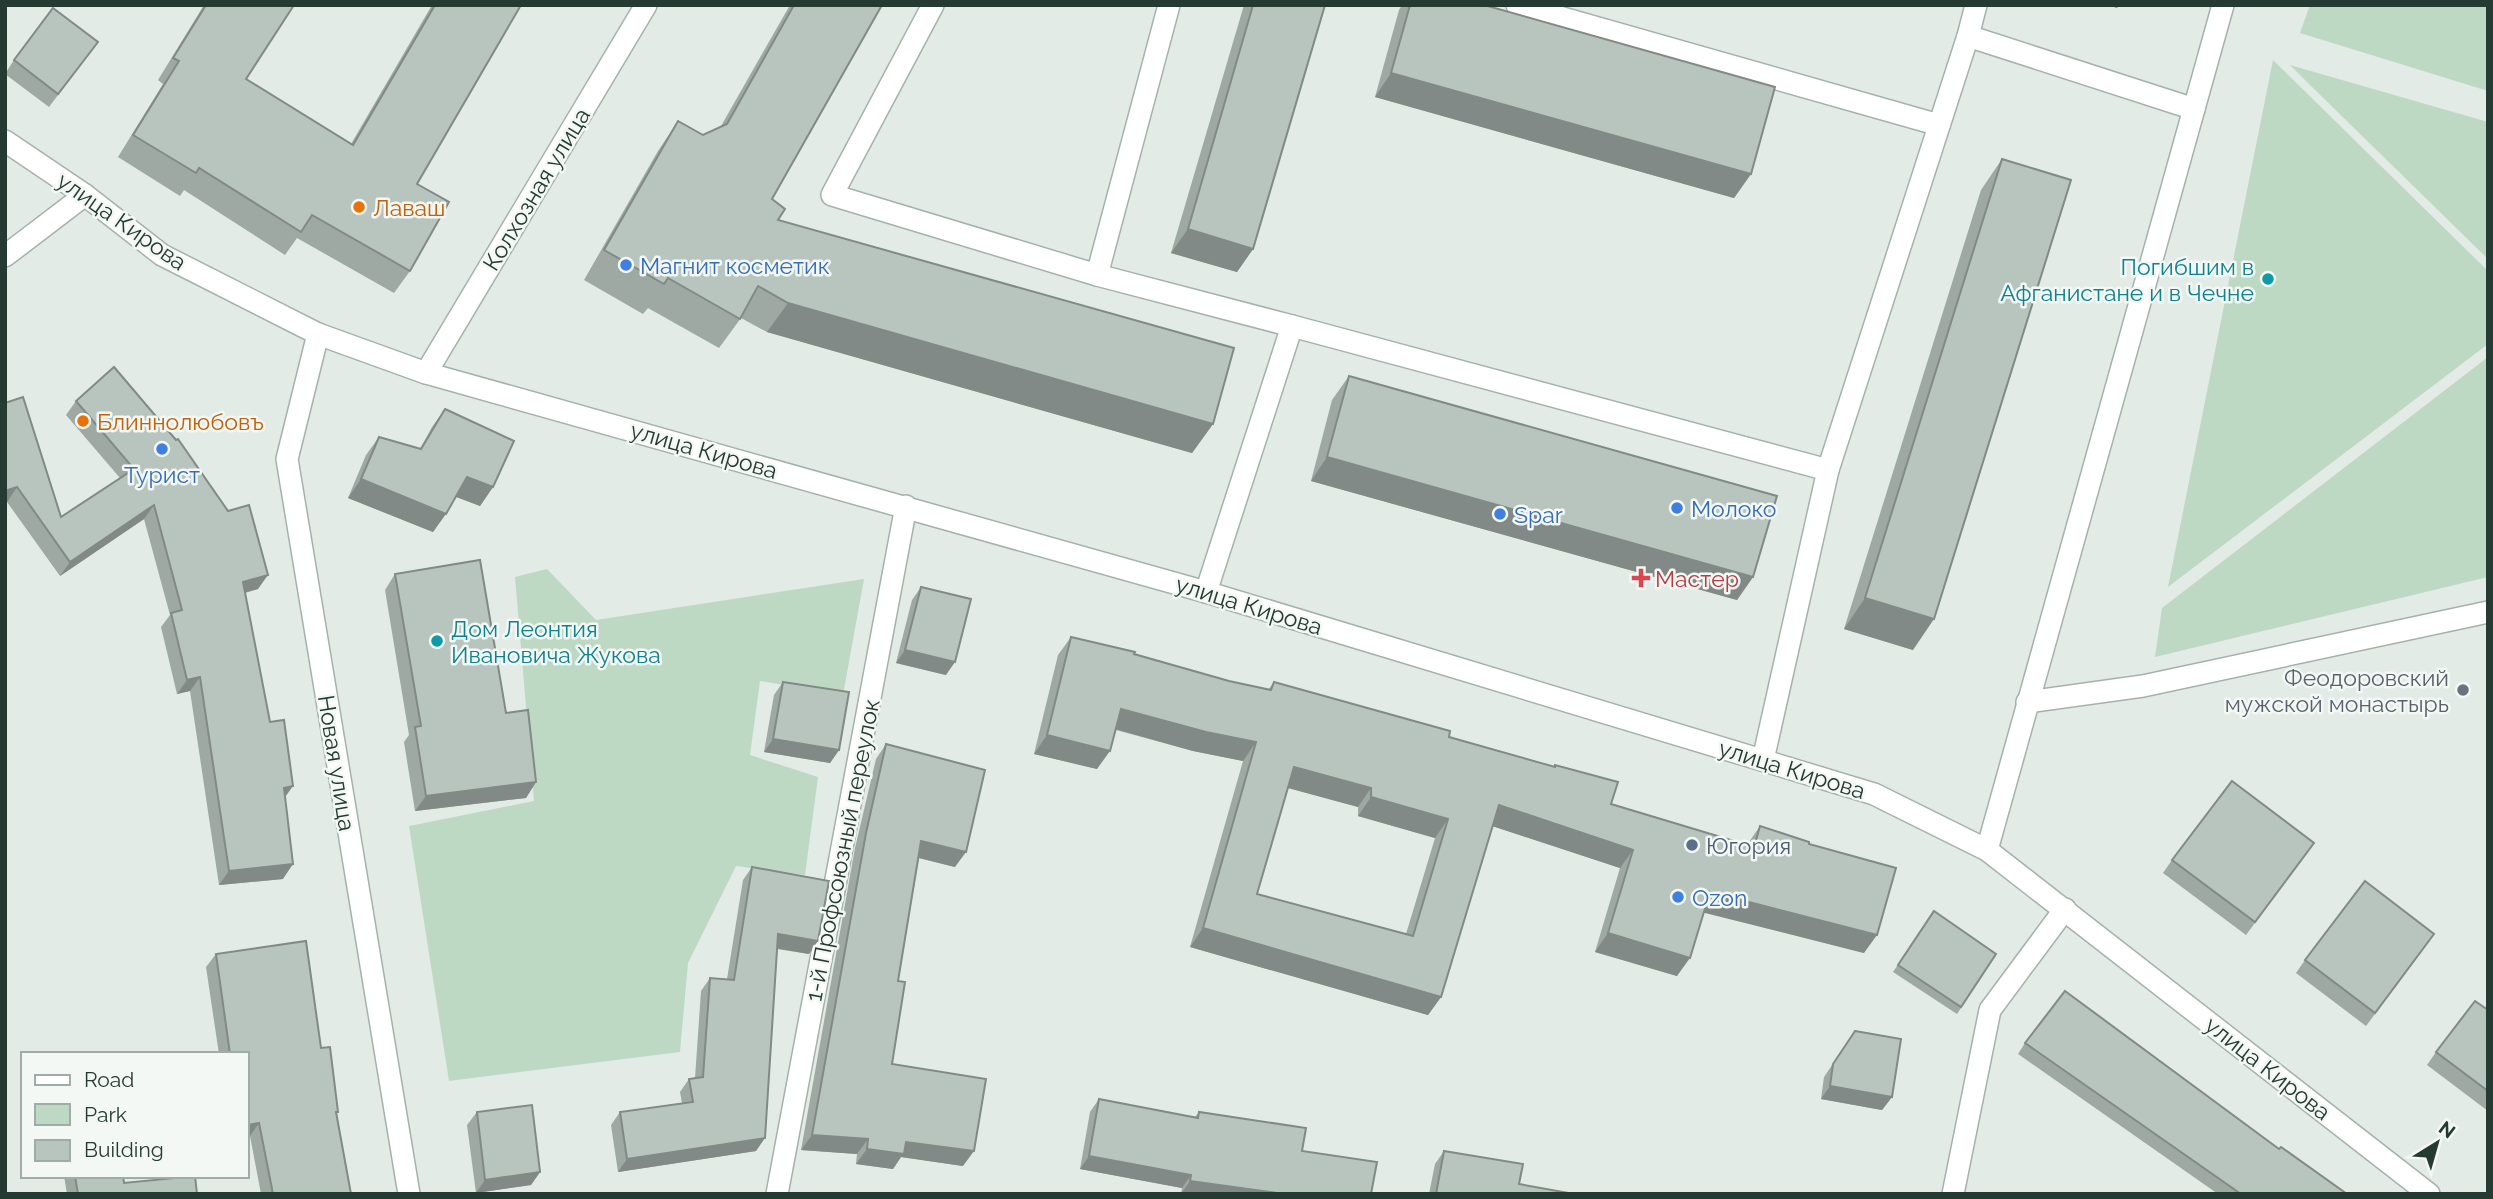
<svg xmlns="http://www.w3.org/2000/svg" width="2493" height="1199" font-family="Raleway,sans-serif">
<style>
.green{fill:#bed9c3}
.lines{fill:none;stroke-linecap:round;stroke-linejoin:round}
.service-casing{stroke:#a5b2ac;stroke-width:24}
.minor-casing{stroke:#a5b2ac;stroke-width:24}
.tertiary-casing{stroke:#a5b2ac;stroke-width:24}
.service{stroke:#fff;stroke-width:21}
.minor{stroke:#fff;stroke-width:21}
.tertiary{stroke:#fff;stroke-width:21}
.wall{fill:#9ea9a4;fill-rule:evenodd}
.shaded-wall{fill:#818a86}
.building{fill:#b8c5bf;stroke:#818a86;stroke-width:2;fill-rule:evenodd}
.food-dot{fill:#e8710a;stroke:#f3f8f5;stroke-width:2.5}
.shop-dot{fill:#3f7fe0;stroke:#f3f8f5;stroke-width:2.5}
.culture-dot{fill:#0f9aa8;stroke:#f3f8f5;stroke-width:2.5}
.health-dot{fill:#e0444e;stroke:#f3f8f5;stroke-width:2.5}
.worship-dot{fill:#6b7280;stroke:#f3f8f5;stroke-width:2.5}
.service-dot{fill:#5c6f8a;stroke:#f3f8f5;stroke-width:2.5}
.labels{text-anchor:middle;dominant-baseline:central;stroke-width:5;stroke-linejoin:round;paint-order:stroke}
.street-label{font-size:23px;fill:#243a32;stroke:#f3f8f5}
.food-label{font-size:23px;fill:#c56008;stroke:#f3f8f5;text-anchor:start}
.shop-label{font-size:23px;fill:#366cbe;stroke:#f3f8f5;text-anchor:start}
.culture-label{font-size:23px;fill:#0d838f;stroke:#f3f8f5;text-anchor:end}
.health-label{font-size:23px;fill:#be3a42;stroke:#f3f8f5;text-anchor:start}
.worship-label{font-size:23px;fill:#5b616d;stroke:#f3f8f5;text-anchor:end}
.service-label{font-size:23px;fill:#4e5e75;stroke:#f3f8f5;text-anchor:start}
</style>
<rect width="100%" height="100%" fill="#e2ebe6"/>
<g class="green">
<path d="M 2310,5 L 2488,5 L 2488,91 L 2300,33 Z"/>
<path d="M 2273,60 L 2488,271 L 2488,344 L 2168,587 Z"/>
<path d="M 2290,65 L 2488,122 L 2488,259 L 2310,85 Z"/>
<path d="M 2488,357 L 2488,577 L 2155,657 L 2162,608 Z"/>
<path d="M 547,569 L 596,620 L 864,579 L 843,695 L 760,681 L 750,755 L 818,777 L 805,875 L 736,866 L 688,963 L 680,1052 L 449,1081 L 409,826 L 534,801 L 515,577 Z"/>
</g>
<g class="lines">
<g class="service-casing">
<g id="service">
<path d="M 933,5 L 832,195 L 1097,275"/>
<path d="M 1169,5 L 1097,275 L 1292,326 L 1206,592"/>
<path d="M 1517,5 L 1939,125"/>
<path d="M 1976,5 L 1968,36 L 2194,109"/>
<path d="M 1292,326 L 1828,470 L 1763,760"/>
<path d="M 1828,470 L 1968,36"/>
<path d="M 2027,702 L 2143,686 L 2488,612"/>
<path d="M 1953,1194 L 1990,1010 L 2065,909"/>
</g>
</g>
<g class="minor-casing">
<g id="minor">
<path d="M 5,256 L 85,195"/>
<path d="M 426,373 L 646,5"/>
<path d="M 1987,850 L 2223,5"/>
<path d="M 777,1194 L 906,506"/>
</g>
</g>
<g class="tertiary-casing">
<g id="tertiary">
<path d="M 5,141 L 85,195 L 162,255 L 318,334 L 426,373 L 1206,592 L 1874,794 L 1987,850 L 2429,1194"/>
<path d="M 318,334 L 287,459 L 409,1194"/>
</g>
</g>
<use href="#service" class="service"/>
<use href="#minor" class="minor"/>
<use href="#tertiary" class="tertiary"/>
</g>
<g class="wall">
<path d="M 204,5 L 294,5 L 246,79 L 351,144 L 432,5 L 521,5 L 417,184 L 410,271 L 394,293 L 297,238 L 285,255 L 184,190 L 180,196 L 118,157 L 163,84 L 158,80 Z"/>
<path d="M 790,5 L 882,5 L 772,199 L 778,220 L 1213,424 L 1192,453 L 767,332 L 741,318 L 719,348 L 648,308 L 643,314 L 584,280 L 658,151 L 678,121 L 703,135 L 721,126 Z"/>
<path d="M 1244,5 L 1325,5 L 1253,249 L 1237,272 L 1171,253 Z"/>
<path d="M 1402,5 L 1410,5 L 1751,174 L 1734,198 L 1375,97 L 1399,10 Z"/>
<path d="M 98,42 L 49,107 L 5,74 L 14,60 Z"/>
<path d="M 2002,159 L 1913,650 L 1844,629 L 1981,190 Z"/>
<path d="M 1349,376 L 1753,577 L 1737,600 L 1311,481 L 1332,400 Z"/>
<path d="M 76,401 L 258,589 L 245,593 L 285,798 L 283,879 L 219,885 L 190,691 L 177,694 L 161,627 L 170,615 L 144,519 L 60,576 L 7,502 L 5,403 L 61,517 L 120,478 L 66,415 Z"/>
<path d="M 445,409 L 493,487 L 480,506 L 456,497 L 433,532 L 348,498 L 366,455 L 379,437 L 420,449 L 432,427 Z"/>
<path d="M 395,574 L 506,713 L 536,782 L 526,798 L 415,811 L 404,742 L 409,735 L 385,590 Z"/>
<path d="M 921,587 L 946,675 L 896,663 L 912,600 Z"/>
<path d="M 1071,637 L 1229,681 L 1268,690 L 1274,682 L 1449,737 L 1554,767 L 1555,765 L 1611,804 L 1747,845 L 1760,826 L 1809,844 L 1864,953 L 1704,912 L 1677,976 L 1595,952 L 1620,868 L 1493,826 L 1441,997 L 1428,1015 L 1190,947 L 1243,761 L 1193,751 L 1116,730 L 1097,769 L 1034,754 L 1058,655 ZM 1288,788 L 1358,807 L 1358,816 L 1435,838 L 1406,934 L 1257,894 Z"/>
<path d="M 783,682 L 839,750 L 830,763 L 764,752 L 774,695 Z"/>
<path d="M 886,744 L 955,867 L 919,858 L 898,981 L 892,1064 L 963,1166 L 901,1157 L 893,1169 L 856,1164 L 857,1154 L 801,1150 L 855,848 L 876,759 Z"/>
<path d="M 2314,843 L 2246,935 L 2163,873 L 2172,860 Z"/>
<path d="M 752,867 L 809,954 L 777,949 L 756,1151 L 618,1172 L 611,1125 L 620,1112 L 682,1103 L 680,1092 L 689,1079 L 695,1078 L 701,991 L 710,978 L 727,979 L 743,880 Z"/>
<path d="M 1934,911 L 1996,954 L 1957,1014 L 1893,972 Z"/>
<path d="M 2425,947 L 2366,1026 L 2296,973 L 2305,960 Z"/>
<path d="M 216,954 L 321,1048 L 337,1114 L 351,1194 L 261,1194 L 250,1136 L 247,1136 L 247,1054 L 219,1054 L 206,967 Z"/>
<path d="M 2488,1010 L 2488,1111 L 2427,1065 L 2436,1052 Z"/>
<path d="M 1855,1031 L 1892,1097 L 1882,1110 L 1821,1099 L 1824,1077 Z"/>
<path d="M 2025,1043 L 2279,1149 L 2347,1194 L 2218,1194 L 2018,1054 Z"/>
<path d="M 1099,1099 L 1195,1117 L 1199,1112 L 1306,1128 L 1181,1194 L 1182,1188 L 1080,1169 L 1090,1112 Z"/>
<path d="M 477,1112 L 540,1172 L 531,1185 L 476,1193 L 467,1125 Z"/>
<path d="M 1444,1151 L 1519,1184 L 1574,1194 L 1429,1194 L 1435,1164 Z"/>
<path d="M 64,1176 L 123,1176 L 124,1183 L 197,1194 L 67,1194 Z"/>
</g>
<g class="shaded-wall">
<path d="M 2107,5 L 2119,5 L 2117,8 Z"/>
<path d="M 1391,73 L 1751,174 L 1734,198 L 1375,97 Z"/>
<path d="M 1188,229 L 1253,249 L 1237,272 L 1171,253 Z"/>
<path d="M 788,303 L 1213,424 L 1192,453 L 767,332 Z"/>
<path d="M 1327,457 L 1753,577 L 1737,600 L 1311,481 Z"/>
<path d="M 467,477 L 493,487 L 480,506 L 454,496 Z"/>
<path d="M 361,479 L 446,514 L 433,532 L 348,498 Z"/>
<path d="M 17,487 L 7,502 L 5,502 L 5,491 Z"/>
<path d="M 154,505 L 144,519 L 60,576 L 70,562 Z"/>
<path d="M 268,575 L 258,589 L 233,596 L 243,582 Z"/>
<path d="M 1865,598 L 1934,619 L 1913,650 L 1844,629 Z"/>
<path d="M 905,650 L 955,662 L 946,675 L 896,663 Z"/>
<path d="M 200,677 L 190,691 L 177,694 L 187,680 Z"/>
<path d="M 1121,709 L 1256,742 L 1243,761 L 1193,751 L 1108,727 Z"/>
<path d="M 1047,735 L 1110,751 L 1097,769 L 1034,754 Z"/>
<path d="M 773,739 L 839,750 L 830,763 L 764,752 Z"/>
<path d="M 1294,767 L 1371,788 L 1358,807 L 1281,786 Z"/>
<path d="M 536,782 L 526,798 L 415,811 L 426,796 Z"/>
<path d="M 293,786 L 283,800 L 284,788 Z"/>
<path d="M 1371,797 L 1448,819 L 1435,838 L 1358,816 Z"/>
<path d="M 1499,805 L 1633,850 L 1620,868 L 1486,824 Z"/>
<path d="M 921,841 L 966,852 L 955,867 L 911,856 Z"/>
<path d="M 293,864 L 283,879 L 219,885 L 229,871 Z"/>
<path d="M 1710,892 L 1877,935 L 1864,953 L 1697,911 Z"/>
<path d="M 1203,928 L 1441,997 L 1428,1015 L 1190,947 Z"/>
<path d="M 1608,933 L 1690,958 L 1677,976 L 1595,952 Z"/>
<path d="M 778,934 L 818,941 L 809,954 L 769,947 Z"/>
<path d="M 1830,1086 L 1892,1097 L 1882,1110 L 1821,1099 Z"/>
<path d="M 259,1123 L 250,1136 L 247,1136 L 247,1125 Z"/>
<path d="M 812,1135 L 868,1139 L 857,1154 L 801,1150 Z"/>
<path d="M 765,1138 L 756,1151 L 618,1172 L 627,1159 Z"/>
<path d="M 906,1142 L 974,1151 L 963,1166 L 901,1157 L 893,1169 L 856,1164 L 867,1149 Z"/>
<path d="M 1089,1156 L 1191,1175 L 1182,1188 L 1080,1169 Z"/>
<path d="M 540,1172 L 531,1185 L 476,1193 L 485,1180 Z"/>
<path d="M 1190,1181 L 1285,1194 L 1181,1194 Z"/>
</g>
<g class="building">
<path d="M 206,5 L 294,5 L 246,79 L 353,145 L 435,5 L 521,5 L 417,184 L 449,202 L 410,271 L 312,215 L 301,232 L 199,168 L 196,173 L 133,135 L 179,61 L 173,58 Z"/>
<path d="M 794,5 L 882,5 L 772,199 L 785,209 L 778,220 L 1234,348 L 1213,424 L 788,303 L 758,286 L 740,319 L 668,278 L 664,284 L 604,250 L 678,121 L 703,135 L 727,124 Z"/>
<path d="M 1253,5 L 1325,5 L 1253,249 L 1188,229 Z"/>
<path d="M 1410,5 L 1484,5 L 1775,87 L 1751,174 L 1391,73 Z"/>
<path d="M 53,8 L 98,42 L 58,94 L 14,60 Z"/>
<path d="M 2002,159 L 2071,180 L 1934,619 L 1865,598 Z"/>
<path d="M 114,367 L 176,440 L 178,439 L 228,511 L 249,505 L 268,575 L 243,582 L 270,722 L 284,720 L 293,786 L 284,788 L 293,864 L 229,871 L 200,677 L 187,680 L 171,613 L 182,610 L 154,505 L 70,562 L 17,487 L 5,491 L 5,403 L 23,397 L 61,517 L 134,469 L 76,401 Z"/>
<path d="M 1349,376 L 1777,496 L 1753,577 L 1327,457 Z"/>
<path d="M 445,409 L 514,441 L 493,487 L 467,477 L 446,514 L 361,479 L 379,437 L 421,449 Z"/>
<path d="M 480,560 L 506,713 L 528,710 L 536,782 L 426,796 L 415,727 L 421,726 L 395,574 Z"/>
<path d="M 921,587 L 971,599 L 955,662 L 905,650 Z"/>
<path d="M 1071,637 L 1135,652 L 1134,654 L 1229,681 L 1271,690 L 1274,682 L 1450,731 L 1449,737 L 1555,767 L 1555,765 L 1618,782 L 1611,804 L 1754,847 L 1760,826 L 1809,842 L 1809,844 L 1896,868 L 1877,935 L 1710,892 L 1690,958 L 1608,933 L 1633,850 L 1499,805 L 1441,997 L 1203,928 L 1256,742 L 1206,732 L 1121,709 L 1110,751 L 1047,735 ZM 1294,767 L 1371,788 L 1371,797 L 1448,819 L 1413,936 L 1257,894 Z"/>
<path d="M 783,682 L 849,692 L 839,750 L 773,739 Z"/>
<path d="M 886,744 L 985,770 L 966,852 L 921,841 L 898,981 L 905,982 L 892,1064 L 986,1079 L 974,1151 L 906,1142 L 904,1154 L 867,1149 L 868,1139 L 812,1135 L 866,833 Z"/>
<path d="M 2232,781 L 2314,843 L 2255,922 L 2172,860 Z"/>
<path d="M 752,867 L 829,881 L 818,941 L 778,934 L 765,1138 L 627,1159 L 620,1112 L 693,1102 L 689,1079 L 703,1077 L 710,978 L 734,980 Z"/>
<path d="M 2365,881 L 2434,934 L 2375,1013 L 2305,960 Z"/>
<path d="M 1934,911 L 1996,954 L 1961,1007 L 1898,965 Z"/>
<path d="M 306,941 L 321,1048 L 330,1047 L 338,1112 L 336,1112 L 351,1194 L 273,1194 L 259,1123 L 247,1125 L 247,1054 L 230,1054 L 216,954 Z"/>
<path d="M 2065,991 L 2279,1149 L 2281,1147 L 2347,1194 L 2241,1194 L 2025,1043 Z"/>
<path d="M 2475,1001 L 2488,1010 L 2488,1091 L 2436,1052 Z"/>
<path d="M 1855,1031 L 1901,1039 L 1892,1097 L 1830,1086 L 1833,1064 Z"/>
<path d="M 1099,1099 L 1198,1118 L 1199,1112 L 1306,1128 L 1302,1151 L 1377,1162 L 1371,1194 L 1285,1194 L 1190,1181 L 1191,1175 L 1089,1156 Z"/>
<path d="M 532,1105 L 540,1172 L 485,1180 L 477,1112 Z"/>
<path d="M 1444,1151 L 1523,1164 L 1519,1184 L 1574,1194 L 1436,1194 Z"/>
<path d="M 75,1176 L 123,1176 L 124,1183 L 195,1176 L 197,1194 L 78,1194 Z"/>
</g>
<g class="food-dot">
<circle cx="359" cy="207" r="7"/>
<circle cx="83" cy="421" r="7"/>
</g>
<g class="shop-dot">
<circle cx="626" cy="265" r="7"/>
<circle cx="162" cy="449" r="7"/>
<circle cx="1677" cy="508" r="7"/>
<circle cx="1500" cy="514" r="7"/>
<circle cx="1678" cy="897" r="7"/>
</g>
<g class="culture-dot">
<circle cx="2268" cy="279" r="7"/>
<circle cx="437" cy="641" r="7"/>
</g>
<path class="health-dot" d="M1637.5 567.5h7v7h7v7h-7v7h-7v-7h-7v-7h7z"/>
<circle class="worship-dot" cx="2463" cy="690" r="7"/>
<circle class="service-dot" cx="1692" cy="845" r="7"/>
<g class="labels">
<g class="street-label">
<text transform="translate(536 189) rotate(-59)">Колхозная улица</text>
<text transform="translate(122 221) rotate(35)">улица Кирова</text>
<text transform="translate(704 450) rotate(16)">улица Кирова</text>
<text transform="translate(1249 605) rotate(17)">улица Кирова</text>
<text transform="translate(337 763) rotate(81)">Новая улица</text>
<text transform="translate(1792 769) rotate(17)">улица Кирова</text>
<text transform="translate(842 850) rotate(-79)">1-й Профсоюзный переулок</text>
<text transform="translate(2268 1068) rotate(38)">улица Кирова</text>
</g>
<g class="food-label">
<text x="373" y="207">Лаваш</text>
<text x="97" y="421">Блиннолюбовъ</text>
</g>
<g class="shop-label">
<text x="640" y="265">Магнит косметик</text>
<text x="162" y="474" text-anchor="middle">Турист</text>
<text x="1691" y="508">Молоко</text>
<text x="1514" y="514">Spar</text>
<text x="1692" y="897">Ozon</text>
</g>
<g class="culture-label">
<text x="2254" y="266">Погибшим в<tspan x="2254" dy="26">Афганистане и в Чечне</tspan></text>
<text x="451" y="628" text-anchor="start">Дом Леонтия<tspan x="451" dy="26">Ивановича Жукова</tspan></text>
</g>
<g class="health-label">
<text x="1655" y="578">Мастер</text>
</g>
<g class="worship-label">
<text x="2449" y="677">Феодоровский<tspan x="2449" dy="26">мужской монастырь</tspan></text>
</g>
<g class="service-label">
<text x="1706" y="845">Югория</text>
</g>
</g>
<rect width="2493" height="1199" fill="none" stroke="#243a32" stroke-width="14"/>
<rect x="21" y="1052" width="228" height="126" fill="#f3f8f5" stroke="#a0aca7" stroke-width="2"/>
<rect x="35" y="1075" width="35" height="10" fill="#ffffff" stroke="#a0aca7" stroke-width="2"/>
<text x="84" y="1087" font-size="21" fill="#243a32">Road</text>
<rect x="35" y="1104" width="35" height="21" fill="#bed9c3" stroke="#a0aca7" stroke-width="2"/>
<text x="84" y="1122" font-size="21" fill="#243a32">Park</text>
<rect x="35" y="1140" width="35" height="21" fill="#b8c5bf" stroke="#a0aca7" stroke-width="2"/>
<text x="84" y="1157" font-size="21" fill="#243a32">Building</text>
<g transform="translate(2437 1143) rotate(37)" stroke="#f3f8f5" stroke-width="5" paint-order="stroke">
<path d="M0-5L12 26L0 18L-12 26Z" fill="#243a32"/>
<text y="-10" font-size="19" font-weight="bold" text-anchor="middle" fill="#243a32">N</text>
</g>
</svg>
